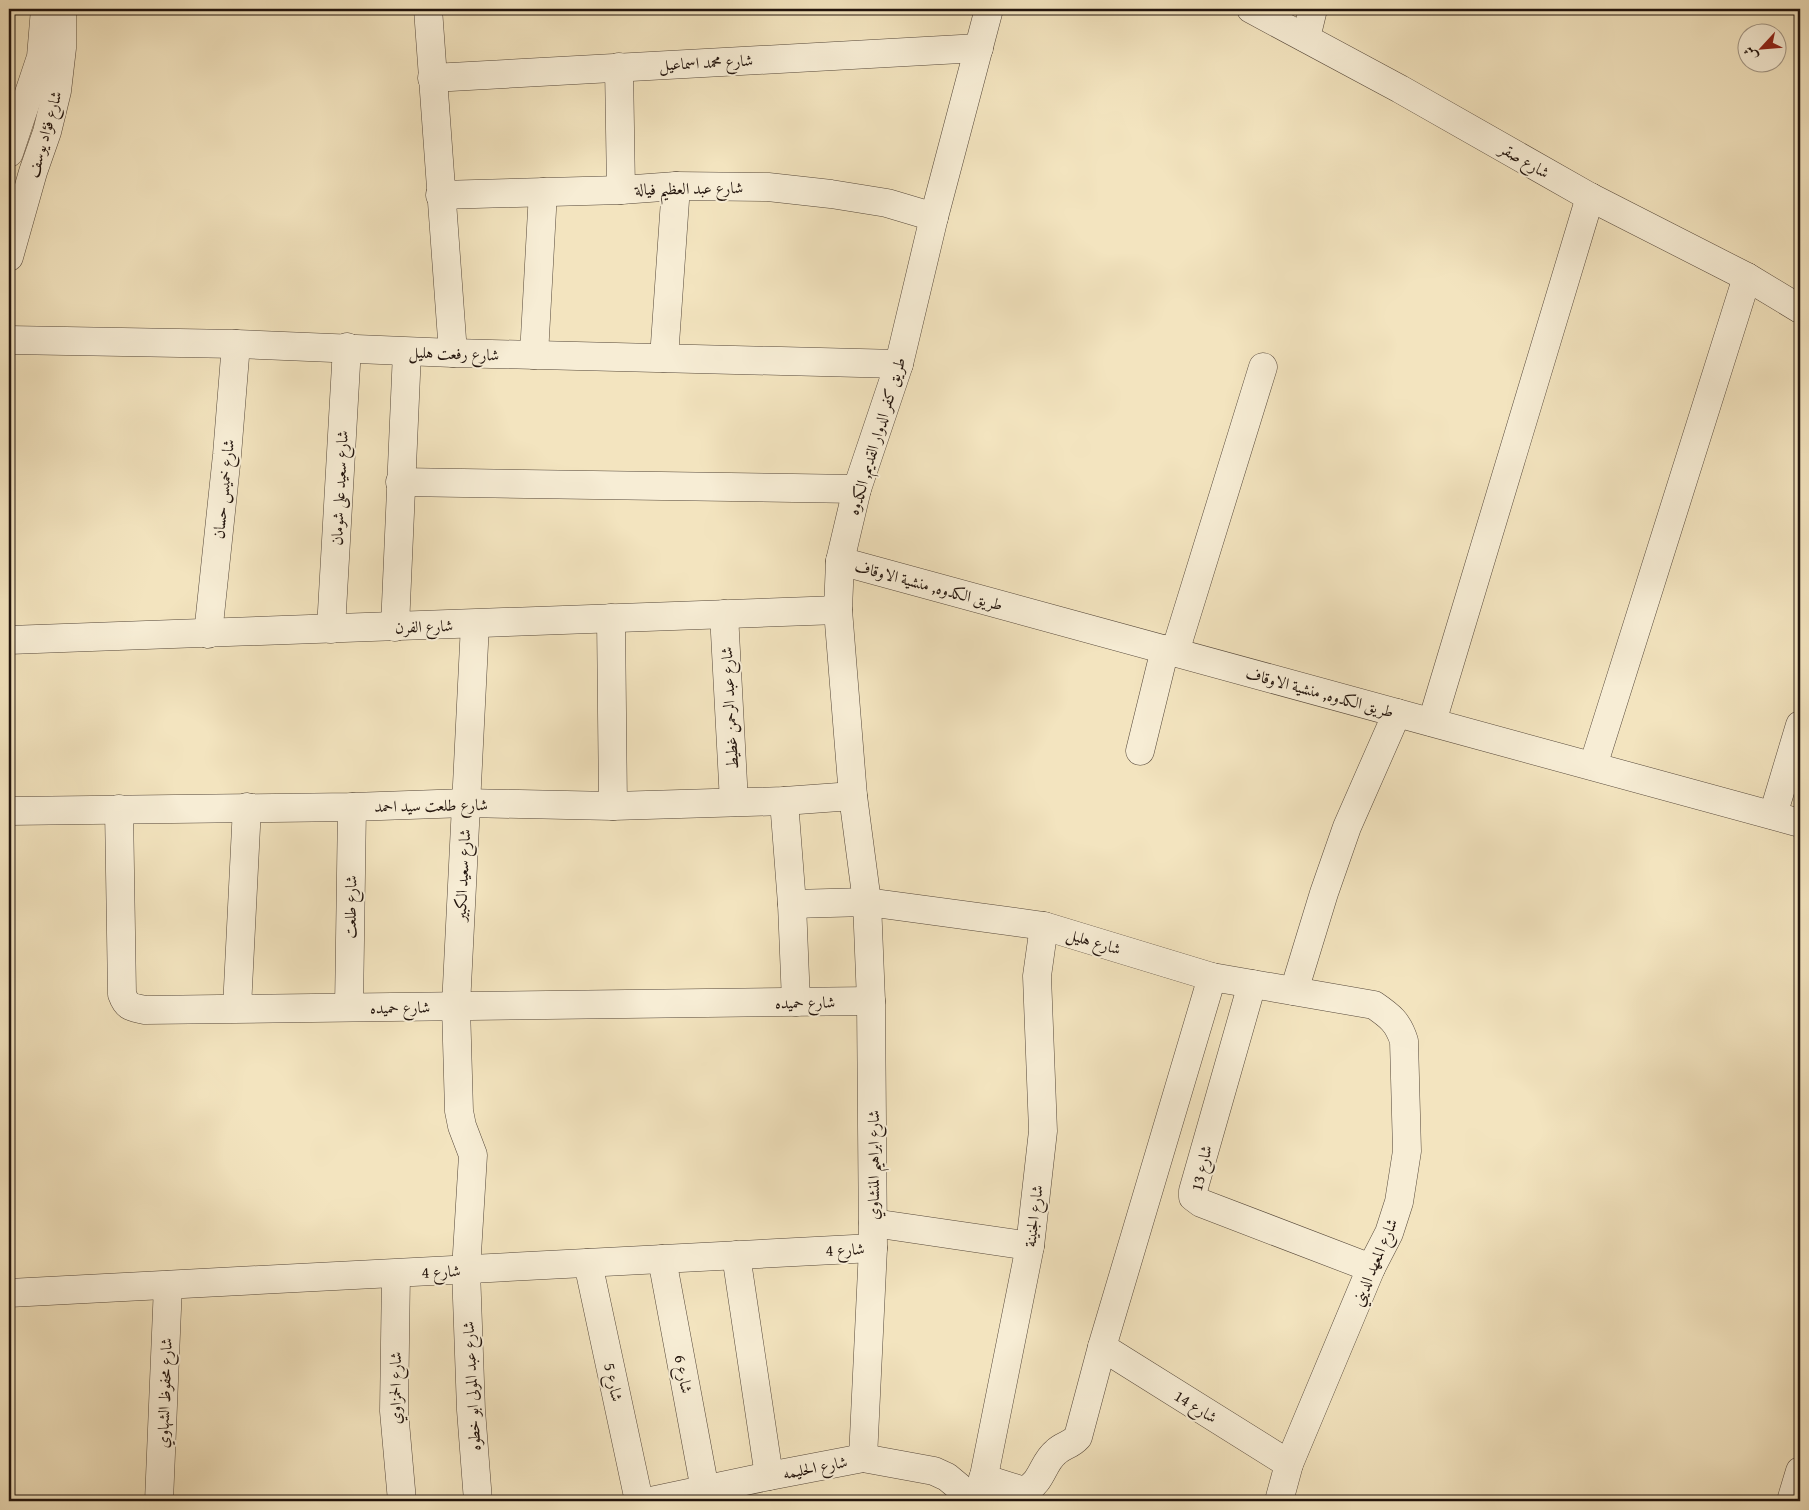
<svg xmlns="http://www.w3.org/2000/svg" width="1809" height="1510" font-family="'Gentium Book Plus',Amiri,serif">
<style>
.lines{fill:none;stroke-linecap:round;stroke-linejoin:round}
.minor-casing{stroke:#56483a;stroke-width:29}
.minor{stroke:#f7edd5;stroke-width:28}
.labels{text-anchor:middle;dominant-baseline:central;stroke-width:4;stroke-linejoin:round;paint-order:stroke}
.street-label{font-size:16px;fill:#22140d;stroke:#f7edd5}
</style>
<rect width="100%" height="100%" fill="#f3e4bf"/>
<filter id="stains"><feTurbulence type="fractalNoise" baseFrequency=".004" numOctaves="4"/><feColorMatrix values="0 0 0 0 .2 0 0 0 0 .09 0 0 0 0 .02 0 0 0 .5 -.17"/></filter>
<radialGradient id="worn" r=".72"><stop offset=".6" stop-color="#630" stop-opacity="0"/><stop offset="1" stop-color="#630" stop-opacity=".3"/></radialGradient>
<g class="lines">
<g class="minor-casing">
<g id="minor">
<path d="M 428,9 L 453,353"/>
<path d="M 1251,9 L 1400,89 L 1590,197 L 1747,277 L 1800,309"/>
<path d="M 1306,38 L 1313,9"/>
<path d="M 619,67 L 621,190"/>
<path d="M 432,78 L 979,48"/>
<path d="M 9,153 L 41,57 L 45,9"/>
<path d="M 440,195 L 621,190 L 676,186 L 768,187 L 831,194 L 887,203 L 934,217"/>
<path d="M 9,257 L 33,172 L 47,132 L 57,91 L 62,48 L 62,9"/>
<path d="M 9,340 L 236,344 L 453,353 L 899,364"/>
<path d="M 534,355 L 543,192"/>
<path d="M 664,358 L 676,186"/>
<path d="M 400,482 L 857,489"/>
<path d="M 840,561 L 1800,823"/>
<path d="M 724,614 L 734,802"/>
<path d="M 611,618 L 613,806"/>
<path d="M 475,624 L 456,1006 L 459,1111 L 462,1126 L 473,1155 L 466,1270 L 471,1410 L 478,1501"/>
<path d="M 395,627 L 407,352"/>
<path d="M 331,629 L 347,347"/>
<path d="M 208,634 L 227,455 L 236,344"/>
<path d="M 9,640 L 838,610"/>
<path d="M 1175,652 L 1263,367"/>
<path d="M 1432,722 L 1590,197"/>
<path d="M 1140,751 L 1165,649"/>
<path d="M 1593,766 L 1747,277"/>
<path d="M 784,801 L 792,904 L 796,1002"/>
<path d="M 119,809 L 122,994 C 127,1008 132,1007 145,1010 L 871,1001"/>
<path d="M 9,811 L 352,807 L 466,803 L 613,806 L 784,801 L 853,796"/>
<path d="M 1773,815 L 1800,725"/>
<path d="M 792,904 L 867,902 L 1044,926 L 1212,977 L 1374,1005 C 1390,1016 1398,1022 1404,1041 L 1407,1151 L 1399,1202 L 1389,1233 L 1371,1268 L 1289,1464 L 1279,1501"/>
<path d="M 1252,984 L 1193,1191 L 1193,1197 L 1201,1203 L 1371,1268"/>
<path d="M 1294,991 L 1324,893 L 1347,827 L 1397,713"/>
<path d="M 349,1007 L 352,807"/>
<path d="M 237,1008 L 247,807"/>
<path d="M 873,1223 L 1030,1246"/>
<path d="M 736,1255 L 769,1476"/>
<path d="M 662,1259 L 705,1490"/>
<path d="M 588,1263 L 639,1501"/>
<path d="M 396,1274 L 394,1411 L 402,1501"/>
<path d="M 9,1293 L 873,1248"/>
<path d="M 1102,1347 L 1289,1464"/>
<path d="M 863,1458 L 873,1248 L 871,1001 L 867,902 L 853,796 L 838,610 L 840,561 L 857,489 L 899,364 L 934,217 L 989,9"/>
<path d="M 983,1478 L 1024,1491 C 1043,1482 1042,1463 1056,1452 C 1063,1445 1070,1446 1078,1437 L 1102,1347 L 1212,977"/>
<path d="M 159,1501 L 168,1285"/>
<path d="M 651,1501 L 769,1476 L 863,1458 L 934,1471 L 947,1477 L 959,1487 L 967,1501"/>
<path d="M 979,1501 L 1030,1246 L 1043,1131 L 1037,976 L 1044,926"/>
<path d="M 1791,1501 L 1800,1471"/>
</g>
</g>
<use href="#minor" class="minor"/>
</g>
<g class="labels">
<g class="street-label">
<text transform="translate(706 62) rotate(-3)">شارع محمد اسماعيل</text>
<text transform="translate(44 134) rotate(-74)">شارع فؤاد يوسف</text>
<text transform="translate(1525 160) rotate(30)">شارع صقر</text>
<text transform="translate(689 188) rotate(-1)">شارع عبد العظيم فيالة</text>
<text transform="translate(454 353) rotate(2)">شارع رفعت هليل</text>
<text transform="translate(876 436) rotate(-73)">طريق كفر الدوار القديم, الكدوه</text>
<text transform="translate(339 488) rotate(-87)">شارع سعيد على شومان</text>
<text transform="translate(223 489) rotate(-84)">شارع خميس حسان</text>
<text transform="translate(929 585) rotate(15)">طريق الكدوه, منشية الاوقاف</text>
<text transform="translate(424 626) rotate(-2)">شارع الفرن</text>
<text transform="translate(1320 692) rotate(15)">طريق الكدوه, منشية الاوقاف</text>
<text transform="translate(729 708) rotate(-93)">شارع عبد الرحمن غطيط</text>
<text transform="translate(431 805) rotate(-1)">شارع طلعت سيد احمد</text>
<text transform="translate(462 875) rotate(-87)">شارع سعيد الكبير</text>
<text transform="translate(350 907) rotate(-89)">شارع طلعت</text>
<text transform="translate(1094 941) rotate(17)">شارع هليل</text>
<text transform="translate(805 1002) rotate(-1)">شارع حميده</text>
<text transform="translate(400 1007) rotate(-1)">شارع حميده</text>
<text transform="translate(873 1165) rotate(-90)">شارع ابراهيم المنشاوي</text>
<text transform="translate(1201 1168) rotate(-77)">شارع 13</text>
<text transform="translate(1033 1216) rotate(-83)">شارع الجنينة</text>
<text transform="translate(845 1249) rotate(-3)">شارع 4</text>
<text transform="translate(1374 1262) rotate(-67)">شارع المعهد الديني</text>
<text transform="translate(441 1271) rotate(-3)">شارع 4</text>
<text transform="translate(684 1374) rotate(79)">شارع 6</text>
<text transform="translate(614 1382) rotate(78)">شارع 5</text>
<text transform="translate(471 1386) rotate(-93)">شارع عبد المولى ابو خطوه</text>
<text transform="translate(395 1388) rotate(-90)">شارع الحمزاوي</text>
<text transform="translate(164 1393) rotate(-88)">شارع محفوظ الشهاوي</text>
<text transform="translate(1196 1406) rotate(32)">شارع 14</text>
<text transform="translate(815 1467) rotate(-11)">شارع الحليمه</text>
</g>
</g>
<rect width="1809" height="1510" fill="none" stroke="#f3e4bf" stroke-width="30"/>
<rect x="10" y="10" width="1789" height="1490" fill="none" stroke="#22140d" stroke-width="2.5"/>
<rect x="15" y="15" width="1779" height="1480" fill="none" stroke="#22140d"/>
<g transform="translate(1762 48) rotate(244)"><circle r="24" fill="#f7edd5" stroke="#a29685"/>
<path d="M0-4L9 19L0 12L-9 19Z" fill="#8f2418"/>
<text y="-8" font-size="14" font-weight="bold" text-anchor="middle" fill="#22140d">ش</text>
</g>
<rect width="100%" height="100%" filter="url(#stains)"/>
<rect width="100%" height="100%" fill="url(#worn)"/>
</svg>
